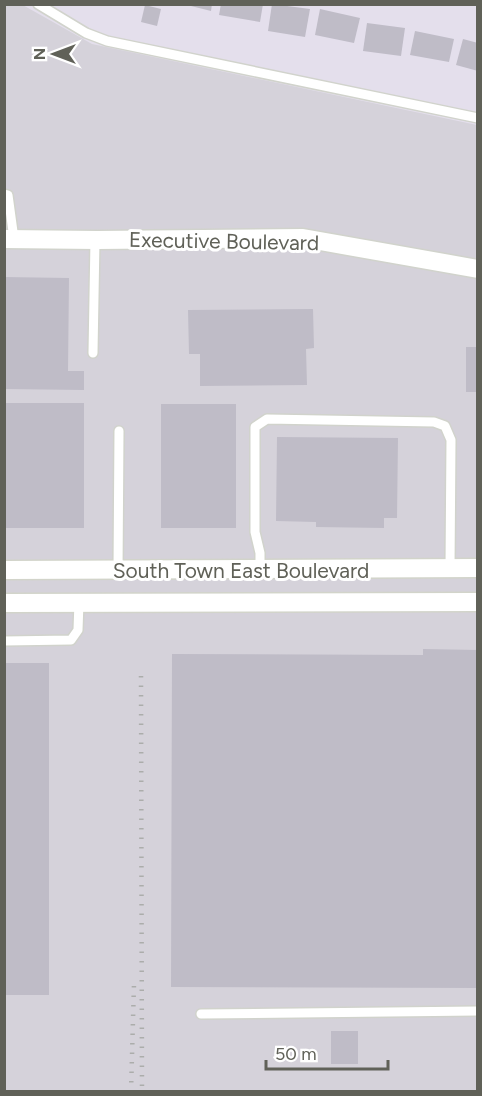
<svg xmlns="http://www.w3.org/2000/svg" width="482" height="1096" font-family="Figtree,sans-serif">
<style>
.industrial{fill:#d5d2da}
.building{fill:#bfbcc7}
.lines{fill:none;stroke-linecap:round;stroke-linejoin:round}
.lane-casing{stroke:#d1d3cc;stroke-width:12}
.street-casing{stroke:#d1d3cc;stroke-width:21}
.secondary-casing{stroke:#d2d4ca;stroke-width:21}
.lane{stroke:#fff;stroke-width:9}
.street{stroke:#fff;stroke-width:18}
.secondary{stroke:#fff;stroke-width:18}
.rail{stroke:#acadab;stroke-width:4.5;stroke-dasharray:1.5 8;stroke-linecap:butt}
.labels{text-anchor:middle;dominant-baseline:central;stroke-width:6;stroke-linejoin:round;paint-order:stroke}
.street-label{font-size:21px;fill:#606158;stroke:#fff}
</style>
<rect width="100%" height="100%" fill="#e4dfec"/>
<path class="industrial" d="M 21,4 L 92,44 L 477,125 L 478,1091 L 5,1092 L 4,5 Z"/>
<g class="building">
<path d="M 183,4 L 212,4 L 211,11 Z"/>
<path d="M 221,4 L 263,4 L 260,22 L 219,15 Z"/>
<path d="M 272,4 L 310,9 L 305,37 L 268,31 Z"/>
<path d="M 145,5 L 161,9 L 157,26 L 141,22 Z"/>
<path d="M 320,9 L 360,18 L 354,43 L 315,35 Z"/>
<path d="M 367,23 L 405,28 L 401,56 L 363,51 Z"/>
<path d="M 415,31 L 454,39 L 449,62 L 410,55 Z"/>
<path d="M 463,39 L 478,43 L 478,71 L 456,65 Z"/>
<path d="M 4,277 L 69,278 L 68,371 L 84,371 L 84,390 L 4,389 Z"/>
<path d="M 313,309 L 314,348 L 306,349 L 307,385 L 200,386 L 200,354 L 189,354 L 188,310 Z"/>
<rect x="466" y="347" width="12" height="45"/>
<rect x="4" y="403" width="80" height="125"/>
<rect x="161" y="404" width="75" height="124"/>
<path d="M 277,437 L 398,438 L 397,518 L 384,518 L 384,528 L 316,527 L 316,522 L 276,521 Z"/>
<path d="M 423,649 L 478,650 L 478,988 L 171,987 L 172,654 L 423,655 Z"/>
<rect x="5" y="663" width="44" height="332"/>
<rect x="331" y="1031" width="27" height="33"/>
</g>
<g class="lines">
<g class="lane-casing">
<g id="lane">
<path d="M 38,4 L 86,33 L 107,41 L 478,118"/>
<path d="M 4,194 L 8,195 L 14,239"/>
<path d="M 93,353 L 95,240"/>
<path d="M 260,569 L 260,553 L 255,532 L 255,427 L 267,419 L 434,422 L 445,426 L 451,440 L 450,568"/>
<path d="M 118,571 L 119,431"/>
<path d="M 4,641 L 71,640 L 78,630 L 79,602"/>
<path d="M 201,1014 L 478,1011"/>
</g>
</g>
<g class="street-casing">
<path id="street" d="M 4,239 L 97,240 L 303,238 L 478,269"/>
</g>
<g class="secondary-casing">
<g id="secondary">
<path d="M 4,570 L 478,568"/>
<path d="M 4,603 L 478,602"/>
</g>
</g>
<use href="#lane" class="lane"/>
<use href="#street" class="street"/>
<use href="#secondary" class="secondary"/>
<g class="rail">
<path d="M 141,676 L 142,1092"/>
<path d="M 131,1092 L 134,984"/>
</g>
</g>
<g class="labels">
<g class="street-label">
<text transform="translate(224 241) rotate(1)">Executive Boulevard</text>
<text x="241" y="570">South Town East Boulevard</text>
</g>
</g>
<rect width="482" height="1096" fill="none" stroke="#606158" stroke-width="12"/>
<g transform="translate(54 54) rotate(270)" stroke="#ffffff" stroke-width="4.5" paint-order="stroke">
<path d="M0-4.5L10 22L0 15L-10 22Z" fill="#606158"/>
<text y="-9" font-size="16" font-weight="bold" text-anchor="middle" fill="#606158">N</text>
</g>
<path d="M266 1060v9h122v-9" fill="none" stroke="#606158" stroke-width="3"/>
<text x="275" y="1060" font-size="18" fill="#606158" stroke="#ffffff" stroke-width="4.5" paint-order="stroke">50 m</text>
</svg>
